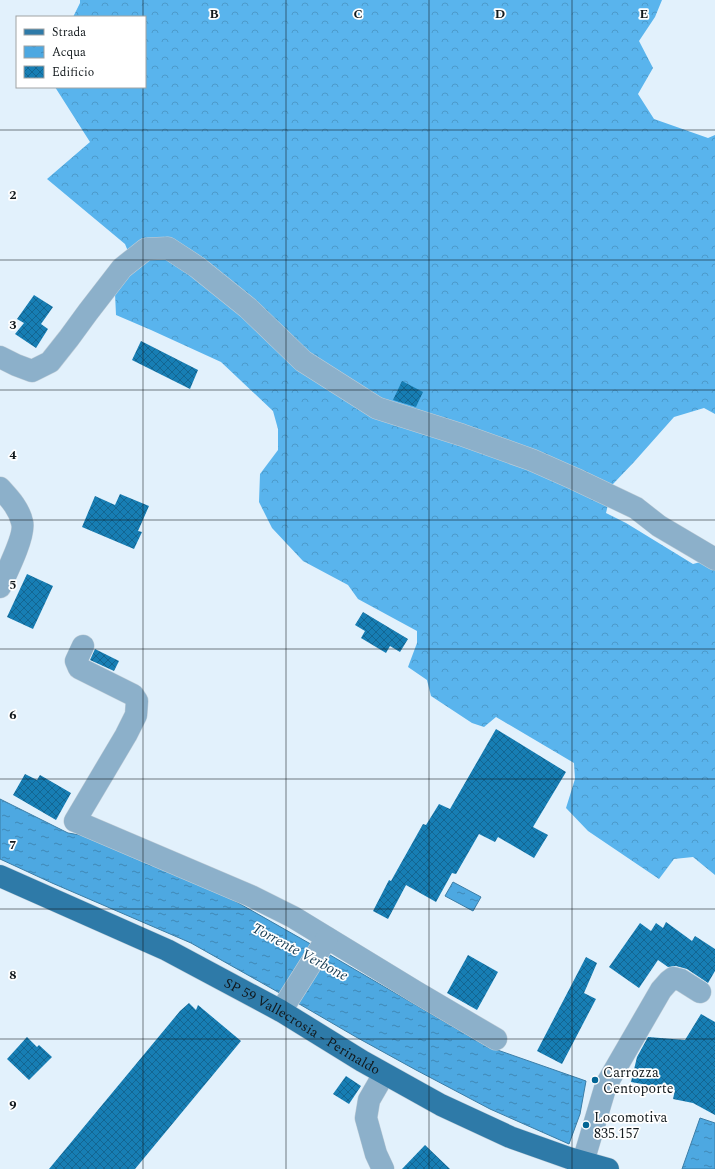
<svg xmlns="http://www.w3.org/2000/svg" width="715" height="1169" font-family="Spectral,serif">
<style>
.forest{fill:url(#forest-crowns)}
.water{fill:url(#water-ripples);stroke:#3b7da6}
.building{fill:url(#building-cross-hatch)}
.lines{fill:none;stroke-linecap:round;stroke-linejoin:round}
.minor-casing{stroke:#c1ced8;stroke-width:23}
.major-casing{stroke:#c1ced8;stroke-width:23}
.minor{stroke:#8cb0ca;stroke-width:22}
.major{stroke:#2e7aa8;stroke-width:22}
.grid{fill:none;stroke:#11181c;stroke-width:1;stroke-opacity:0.55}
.poi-dot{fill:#026594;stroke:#fff;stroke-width:1.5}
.labels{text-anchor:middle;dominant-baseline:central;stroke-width:3.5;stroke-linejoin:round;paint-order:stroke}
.street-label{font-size:14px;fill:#11181c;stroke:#fff}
.poi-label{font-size:14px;fill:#11181c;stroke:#fff;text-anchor:start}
.water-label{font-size:15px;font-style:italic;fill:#163c54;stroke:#fff}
.grid-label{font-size:13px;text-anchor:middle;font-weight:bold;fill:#11181c;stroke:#fff;stroke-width:3.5;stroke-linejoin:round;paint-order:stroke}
</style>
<defs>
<pattern id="forest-crowns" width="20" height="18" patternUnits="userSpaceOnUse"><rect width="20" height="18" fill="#59b4ed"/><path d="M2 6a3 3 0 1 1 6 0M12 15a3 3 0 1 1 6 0" fill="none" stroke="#4c9acb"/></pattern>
<pattern id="water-ripples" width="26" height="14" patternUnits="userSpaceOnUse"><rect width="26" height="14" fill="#4da8e1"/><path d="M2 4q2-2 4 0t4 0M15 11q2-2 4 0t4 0" fill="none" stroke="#3f88b6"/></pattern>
<pattern id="building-cross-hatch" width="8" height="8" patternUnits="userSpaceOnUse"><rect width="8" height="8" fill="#177eb4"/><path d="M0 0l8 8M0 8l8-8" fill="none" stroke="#136692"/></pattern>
</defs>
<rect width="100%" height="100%" fill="#e2f1fc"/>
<path class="forest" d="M 80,0 L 662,0 L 655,17 L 639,41 L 653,68 L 638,94 L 654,119 L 708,138 L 715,135 L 715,414 L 704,408 L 674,417 L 634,462 L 613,484 L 606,513 L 626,523 L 693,564 L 715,558 L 715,875 L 693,857 L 674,859 L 659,879 L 588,831 L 566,808 L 575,779 L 574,763 L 496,717 L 484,727 L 472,723 L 431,696 L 427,680 L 408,667 L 417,643 L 417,631 L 358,599 L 348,585 L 303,561 L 272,528 L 259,502 L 260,474 L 278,450 L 278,429 L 273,411 L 221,362 L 151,330 L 116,315 L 115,293 L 134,266 L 125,244 L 47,179 L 90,142 L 55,87 L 145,87 L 145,17 L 73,17 L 80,3 Z"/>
<g class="water">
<path d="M 0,799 L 68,833 L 86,836 L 219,892 L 330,955 L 486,1046 L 586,1081 L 580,1114 L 569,1144 L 490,1109 L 416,1070 L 356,1037 L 301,1005 L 191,943 L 52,883 L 0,859 Z"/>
<path d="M 453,882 L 481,897 L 473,911 L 445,896 Z"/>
<path d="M 700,1118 L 715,1123 L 715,1169 L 682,1169 Z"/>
</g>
<g class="building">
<path d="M 34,295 L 53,307 L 41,324 L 48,329 L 36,348 L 15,334 L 24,323 L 17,319 Z"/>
<path d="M 141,341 L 198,370 L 190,389 L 132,360 Z"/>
<path d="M 402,381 L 423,392 L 416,407 L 393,400 Z"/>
<path d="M 120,494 L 149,506 L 138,531 L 142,532 L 134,549 L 82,527 L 95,496 L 115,505 Z"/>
<path d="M 27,574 L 53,586 L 33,629 L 7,617 Z"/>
<path d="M 363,612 L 408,639 L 400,652 L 390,646 L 386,653 L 361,638 L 365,631 L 355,625 Z"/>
<path d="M 95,649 L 119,661 L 114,671 L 90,660 Z"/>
<path d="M 496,729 L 566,772 L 533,827 L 548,835 L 534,858 L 498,837 L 495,842 L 479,834 L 456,874 L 452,873 L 436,902 L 406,885 L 388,919 L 373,911 L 389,880 L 391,881 L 423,824 L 426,825 L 439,804 L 450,809 Z"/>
<path d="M 25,774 L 37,780 L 40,775 L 71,793 L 56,820 L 13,795 Z"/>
<path d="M 666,922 L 692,941 L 695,936 L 715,949 L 715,971 L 708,983 L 687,969 L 676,966 L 668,967 L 658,960 L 639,988 L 609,967 L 640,923 L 651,931 L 656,923 L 663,928 Z"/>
<path d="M 468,955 L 498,972 L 477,1010 L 447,993 Z"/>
<path d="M 586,957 L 597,963 L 584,993 L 596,999 L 562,1064 L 537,1051 Z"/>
<path d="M 189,1003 L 196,1010 L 198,1005 L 241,1041 L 135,1169 L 49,1169 L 180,1011 Z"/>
<path d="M 701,1014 L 715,1022 L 715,1115 L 693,1103 L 673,1099 L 675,1090 L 631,1082 L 637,1057 L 648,1037 L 685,1040 Z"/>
<path d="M 27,1037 L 37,1047 L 39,1045 L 52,1057 L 29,1080 L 7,1059 Z"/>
<path d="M 346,1076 L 361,1086 L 349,1104 L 333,1094 Z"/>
<path d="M 425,1145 L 450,1169 L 402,1169 Z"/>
</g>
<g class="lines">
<g class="minor-casing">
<g id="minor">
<path d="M 0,357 L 16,365 L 32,371 L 50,362 L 69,338 L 88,312 L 122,268 L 146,249 L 168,248 L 197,267 L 248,308 L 303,361 L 377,408 L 462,435 L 532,460 L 575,479 L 636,508 L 659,526 L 715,559"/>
<path d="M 0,488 C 9,498 19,508 22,522 C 26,534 6,574 0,587"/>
<path d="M 83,646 L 76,661 L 79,668 L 133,695 L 137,701 L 136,715 L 126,735 L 75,821 L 251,896 L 293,917 L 416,992 L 496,1039"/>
<path d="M 281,1011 L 327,938"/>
<path d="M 583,1162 L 606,1085 L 661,990 L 669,981 L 673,978 L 681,980 L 700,992"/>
<path d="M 383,1169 L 376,1154 L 366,1118 L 369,1100 L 384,1074"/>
</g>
</g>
<g class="major-casing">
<g id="major">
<path id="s1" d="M 0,876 L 167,950 L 281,1011 L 362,1061 L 441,1105 L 510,1137 L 569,1158 L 608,1169"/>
</g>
</g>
<use href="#minor" class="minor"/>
<use href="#major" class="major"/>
</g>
<path class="grid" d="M 143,0 L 143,17M 286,0 L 286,1169M 429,0 L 429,1169M 572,0 L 572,1169M 143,87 L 143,1169M 0,130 L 715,130M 0,260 L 715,260M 0,390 L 715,390M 0,520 L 715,520M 0,649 L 715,649M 0,779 L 715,779M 0,909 L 715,909M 0,1039 L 715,1039"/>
<g class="poi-dot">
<circle cx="595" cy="1080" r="4"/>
<circle cx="586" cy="1125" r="4"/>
</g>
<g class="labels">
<g class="street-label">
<text stroke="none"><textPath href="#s1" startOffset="338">SP 59 Vallecrosia - Perinaldo</textPath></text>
</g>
<g class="poi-label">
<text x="603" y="1072">Carrozza<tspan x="603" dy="16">Centoporte</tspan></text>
<text x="594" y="1117">Locomotiva<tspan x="594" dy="16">835.157</tspan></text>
</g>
<g class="water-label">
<text transform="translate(300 952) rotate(28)">Torrente Verbone</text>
</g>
</g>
<g class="grid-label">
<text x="214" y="18">B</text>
<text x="358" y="18">C</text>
<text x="500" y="18">D</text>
<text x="644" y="18">E</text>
<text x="13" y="199">2</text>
<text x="13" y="329">3</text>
<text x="13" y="459">4</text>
<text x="13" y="589">5</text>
<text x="13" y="719">6</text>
<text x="13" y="849">7</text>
<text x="13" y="979">8</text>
<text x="13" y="1109">9</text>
</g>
<rect x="16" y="16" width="130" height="72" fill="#ffffff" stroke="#a0a3a4"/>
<rect x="24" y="29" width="20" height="6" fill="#2e7aa8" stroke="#a0a3a4"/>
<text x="52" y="36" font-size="12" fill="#11181c">Strada</text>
<rect x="24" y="46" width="20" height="12" fill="url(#water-ripples)" stroke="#a0a3a4"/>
<text x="52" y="56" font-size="12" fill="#11181c">Acqua</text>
<rect x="24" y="66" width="20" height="12" fill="url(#building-cross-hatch)" stroke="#a0a3a4"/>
<text x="52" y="76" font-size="12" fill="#11181c">Edificio</text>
</svg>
